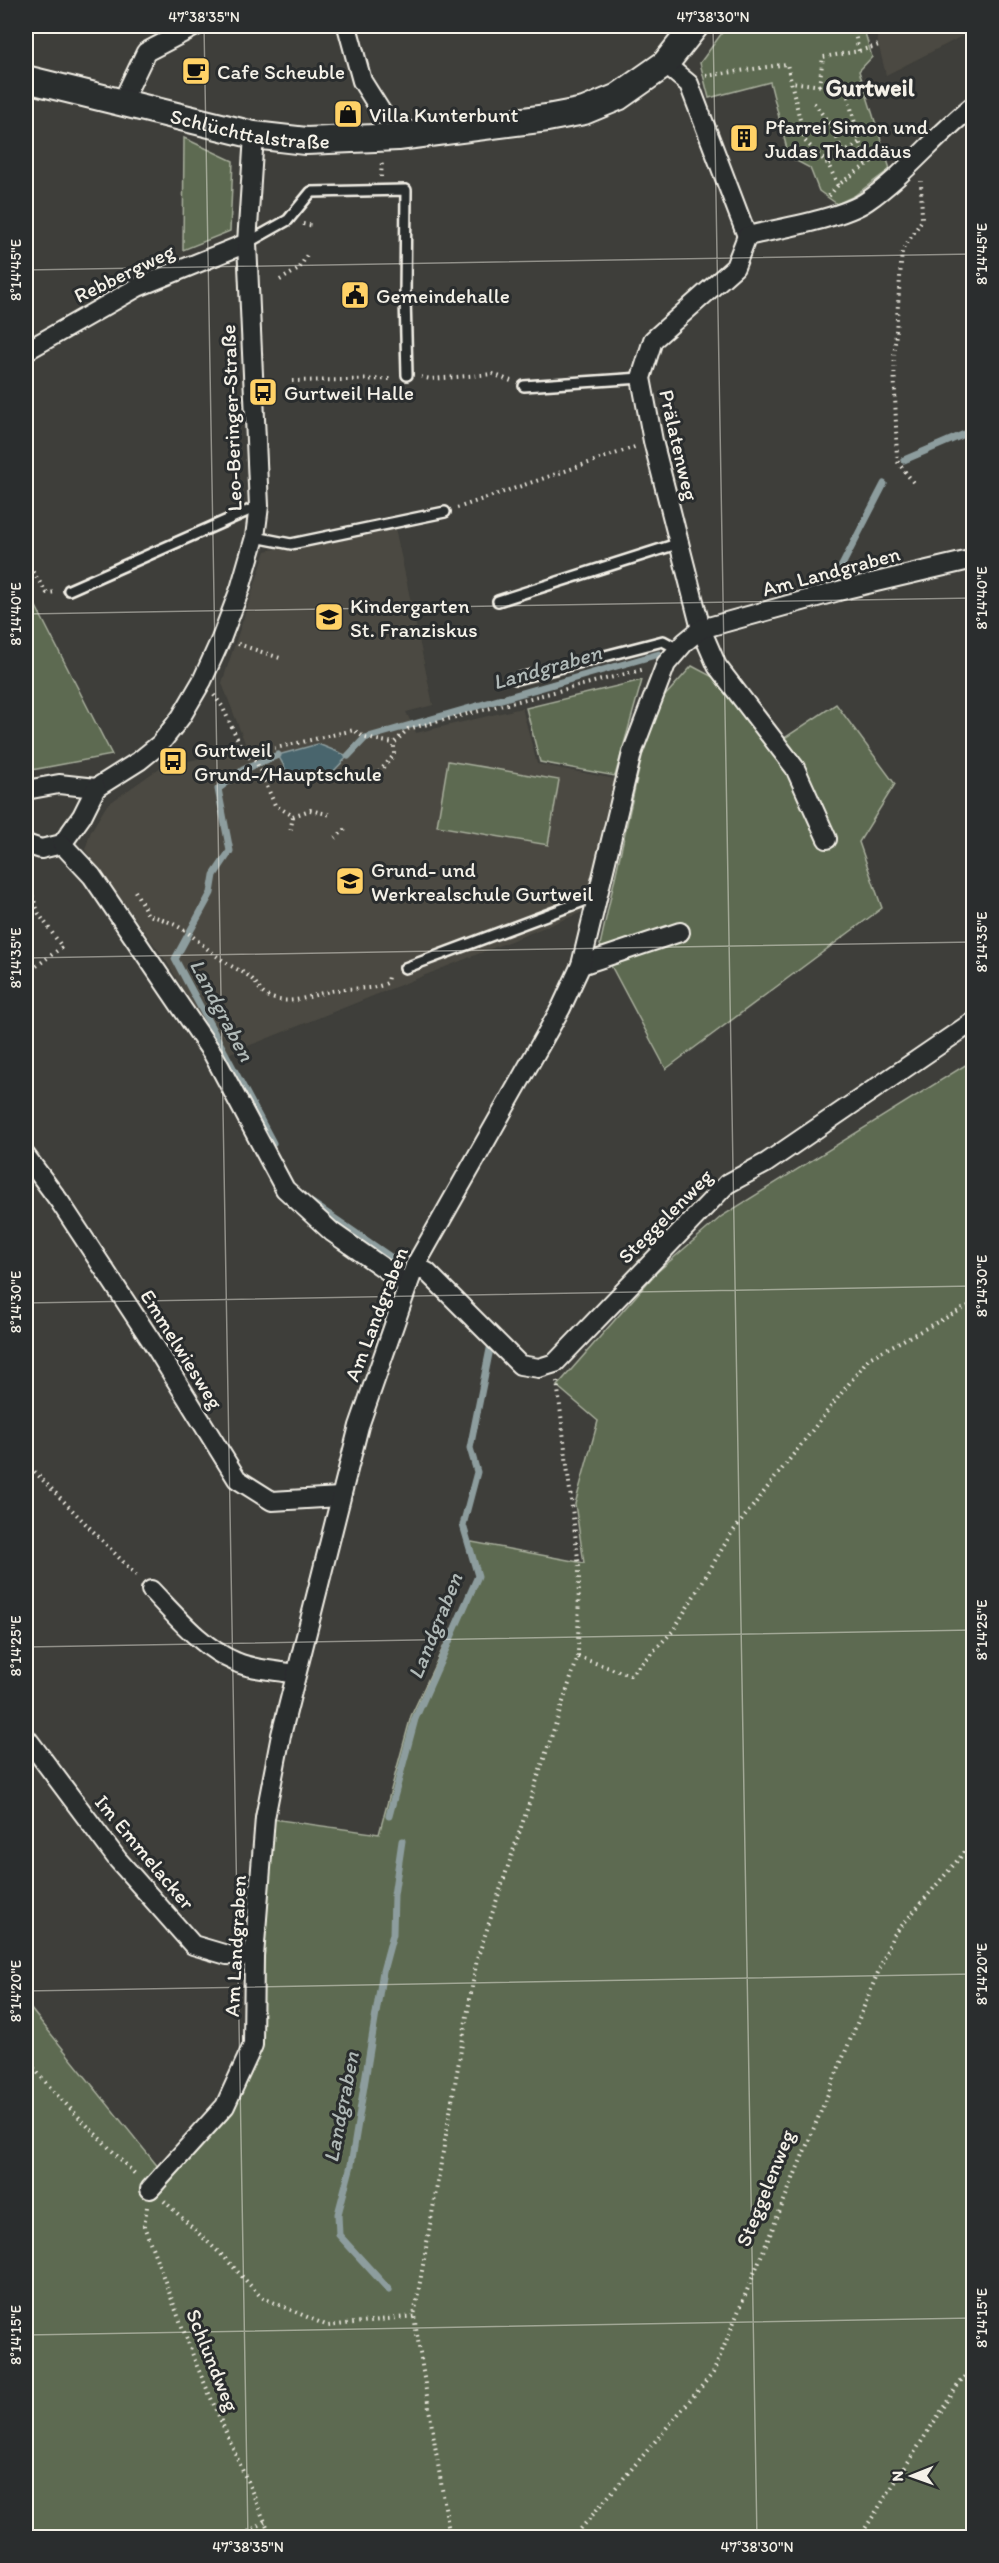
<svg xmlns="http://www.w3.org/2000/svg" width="999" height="2563" font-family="Itim,sans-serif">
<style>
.built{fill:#4c4a42}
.green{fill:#5d6a51;stroke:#a8ae9c;stroke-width:1.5}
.water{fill:#49656d;stroke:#8d9d9e;stroke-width:1.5}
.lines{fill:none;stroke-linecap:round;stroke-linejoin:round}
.stream{stroke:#8d9d9e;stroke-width:7}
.lane-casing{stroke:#f4f1e8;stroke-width:14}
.street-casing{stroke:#f4f1e8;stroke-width:22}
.secondary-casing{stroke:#f4f1e8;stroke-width:30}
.path{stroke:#f4f1e8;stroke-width:4;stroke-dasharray:1.5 4.5;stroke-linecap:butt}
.lane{stroke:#2a2d2e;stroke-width:9}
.street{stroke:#2a2d2e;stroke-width:18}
.secondary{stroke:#2a2d2e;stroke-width:26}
.ticks{fill:none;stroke:#f4f1e8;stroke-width:1.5;stroke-opacity:0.45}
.labels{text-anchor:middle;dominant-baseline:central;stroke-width:6;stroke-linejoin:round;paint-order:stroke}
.poi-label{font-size:21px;fill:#f4f1e8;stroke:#2a2d2e;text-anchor:start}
.street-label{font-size:21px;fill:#f4f1e8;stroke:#2a2d2e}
.water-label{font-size:22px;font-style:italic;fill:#b0b9b7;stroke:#2a2d2e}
.quarter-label{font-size:24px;font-weight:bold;fill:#f4f1e8;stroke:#2a2d2e}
.neatline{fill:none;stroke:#f4f1e8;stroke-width:2}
.ticks-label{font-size:15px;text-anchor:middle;fill:#f4f1e8}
</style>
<rect width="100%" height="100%" fill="#3e3e3a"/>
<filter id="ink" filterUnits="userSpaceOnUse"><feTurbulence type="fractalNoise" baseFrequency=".0167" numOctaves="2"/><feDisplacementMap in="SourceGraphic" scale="12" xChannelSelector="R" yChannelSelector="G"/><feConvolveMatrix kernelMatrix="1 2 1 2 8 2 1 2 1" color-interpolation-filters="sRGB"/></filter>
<g filter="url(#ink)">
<g class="built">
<path d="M 874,26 L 973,26 L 974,30 L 886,75 Z"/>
<path d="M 394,523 L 433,705 L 406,712 L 416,733 L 522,708 L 537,764 L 615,779 L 585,911 L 223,1056 L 167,962 L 85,850 L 91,831 L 107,805 L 161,767 L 247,748 L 222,683 L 266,551 Z"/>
</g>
<g class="green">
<path d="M 727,26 L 863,26 L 872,57 L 859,71 L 890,169 L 854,196 L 837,204 L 819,191 L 810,168 L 789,157 L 770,82 L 709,98 L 700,63 Z"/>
<path d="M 184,138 L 233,161 L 230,231 L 183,250 Z"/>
<path d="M 26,587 L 112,755 L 26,771 Z"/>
<path d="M 692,666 L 713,677 L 768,749 L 836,704 L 895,784 L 859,842 L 882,908 L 666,1069 L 600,945 L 646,738 L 664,697 Z"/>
<path d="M 642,680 L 615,776 L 540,762 L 526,708 Z"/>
<path d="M 448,761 L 559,780 L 548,845 L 437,826 Z"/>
<path d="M 967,1064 L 974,1076 L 973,2537 L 26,2537 L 26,2003 L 163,2173 L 229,2116 L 258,2046 L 259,1942 L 273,1819 L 379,1834 L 411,1716 L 477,1575 L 468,1544 L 472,1542 L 584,1563 L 575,1504 L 598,1421 L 557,1386 L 656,1273 L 722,1216 Z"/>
</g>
<path class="water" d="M 318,744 L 348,756 L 329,776 L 291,779 L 278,755 Z"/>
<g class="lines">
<g class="stream">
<path d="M 904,460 L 974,430"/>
<path d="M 836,577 L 884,484"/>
<path d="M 348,756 L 365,738 L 659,654"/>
<path d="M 273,1143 L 175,959 L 211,893 L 214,875 L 230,851 L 218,789 L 243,770 L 278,755"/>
<path d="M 312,1203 L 399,1263"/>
<path d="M 389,1816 L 415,1719 L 478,1576 L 463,1525 L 477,1472 L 470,1448 L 491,1344 L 488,1342"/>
<path d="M 389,2290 L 339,2235 L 338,2214 L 351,2165 L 383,1971 L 393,1934 L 394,1895 L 402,1841"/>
</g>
<g class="lane-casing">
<g id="lane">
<path d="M 247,243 L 288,220 L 311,192 L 406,190 L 405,297 L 407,375"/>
<path d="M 524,386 L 641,378"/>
<path d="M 255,537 L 291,544 L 445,512"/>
<path d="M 69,590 L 259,506"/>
<path d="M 498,601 L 680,543"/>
<path d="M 516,679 L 663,641 L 678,649"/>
<path d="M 405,968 L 597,896"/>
</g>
</g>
<g class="street-casing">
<g id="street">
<path d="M 347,26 L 362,81 L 384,116"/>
<path d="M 665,64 L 689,84 L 747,236"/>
<path d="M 122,102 L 146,52 L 196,26"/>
<path d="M 26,351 L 138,287 L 247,243"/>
<path d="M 26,790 L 59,784 L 96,788 L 139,761 L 160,744 L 181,717 L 202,681 L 221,639 L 240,589 L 255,537 L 259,506 L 247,243 L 254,135"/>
<path d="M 827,839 L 795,768 L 717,666 L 701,629 L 653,441 L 641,378 L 653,340 L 735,267 L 747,236 C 778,229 843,218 867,201 C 906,174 936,135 974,105"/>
<path d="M 26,844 L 41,849 L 62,844 L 82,816 L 96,788"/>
<path d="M 62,844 L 92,876 L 213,1054 L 285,1189 L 332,1232 L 408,1285"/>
<path d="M 581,965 L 680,932"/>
<path d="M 26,1156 L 60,1202 L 156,1348 L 237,1479 L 272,1501 L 340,1497"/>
<path d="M 415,1266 L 427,1272 L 520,1365 L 539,1368 L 555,1363 L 727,1184 L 766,1163 L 974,1021"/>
<path d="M 151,1590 C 176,1616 202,1648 236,1662 C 253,1670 276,1670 295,1674"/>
<path d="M 26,1737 L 118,1860 L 193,1945 L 227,1955 L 254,1956"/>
<path d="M 150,2189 L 225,2106 L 253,2045 L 254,1956 L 265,1818 L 281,1735 L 359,1426 L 408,1285 L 415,1266 L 561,1008 L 581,965 L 632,753 L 666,664 L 685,642 L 701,629 L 846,589 L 974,559"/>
</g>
</g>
<g class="secondary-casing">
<g id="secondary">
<path id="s1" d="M 26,79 L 254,135 L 306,141 L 398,137 L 547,118 L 584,111 L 618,97 L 665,64 L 695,26"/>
</g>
</g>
<g class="path">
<path d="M 853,26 L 859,51"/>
<path d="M 706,76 L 787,64 L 791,82"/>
<path d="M 819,86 L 823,57 L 859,51 L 879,45"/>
<path d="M 814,103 L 834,130 L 843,154"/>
<path d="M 828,164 L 860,142"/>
<path d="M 381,177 L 382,161"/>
<path d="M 838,185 L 828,164 L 805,141 L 791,82 L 846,89 L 866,165"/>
<path d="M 829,196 L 838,185 L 879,156"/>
<path d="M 303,224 L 314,226"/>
<path d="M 280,280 L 299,269 L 308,253"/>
<path d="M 421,377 L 431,379 L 493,374 L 511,381"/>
<path d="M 292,381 L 393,379"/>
<path d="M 913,482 L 897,461 L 894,358 L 902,251 L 922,220 L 921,181"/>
<path d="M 457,508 L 635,447"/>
<path d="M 26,562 L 47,593 L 57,592"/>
<path d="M 238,644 L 280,658"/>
<path d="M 214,695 L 222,706 L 245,755 L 256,761 L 275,805 L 293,816 L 290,833"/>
<path d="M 245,755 L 354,730 L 365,738 L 394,743"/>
<path d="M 379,772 L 394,755 L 394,743 L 408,729 L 645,669"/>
<path d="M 293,816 L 310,810 L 331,815"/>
<path d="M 335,838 L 347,828"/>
<path d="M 26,879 L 39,914 L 62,947 L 34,968 L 26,967"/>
<path d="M 135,891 L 148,915 C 188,925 194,941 225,962 C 233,968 245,972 252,979 C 262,989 259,995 275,999 C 298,1005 316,992 338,990 C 355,987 371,991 387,983 L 388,976"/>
<path d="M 26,1463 L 138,1577"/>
<path d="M 578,1657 L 630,1675 L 673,1631 L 731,1534 L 869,1358 L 974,1303"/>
<path d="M 26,2059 L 55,2093 L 136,2175"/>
<path d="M 164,2201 L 226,2259 L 261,2297 L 328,2326 L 414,2316"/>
<path d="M 147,2207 L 144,2226 L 197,2366 L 272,2538"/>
<path d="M 238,2538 L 266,2521"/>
<path d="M 450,2538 L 414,2316 L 477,1959 L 578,1657 L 579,1567 L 557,1381"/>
<path d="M 573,2538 L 713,2373 L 893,1936 L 974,1841"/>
<path d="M 859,2538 L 958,2385 L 974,2367"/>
</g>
<use href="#lane" class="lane"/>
<use href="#street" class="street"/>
<use href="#secondary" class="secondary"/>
</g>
</g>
<path class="ticks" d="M 204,26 L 248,2538M 713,26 L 757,2538M 26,270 L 974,254M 26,614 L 974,598M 26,958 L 974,942M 26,1303 L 974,1286M 26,1647 L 974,1630M 26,1991 L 974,1974M 26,2335 L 974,2318"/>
<defs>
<g id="cafe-square" transform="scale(1.5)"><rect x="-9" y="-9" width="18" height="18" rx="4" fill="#ffd166" stroke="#2a2d2e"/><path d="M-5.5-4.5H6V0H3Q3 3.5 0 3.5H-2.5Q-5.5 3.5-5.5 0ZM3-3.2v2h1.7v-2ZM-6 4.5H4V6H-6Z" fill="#111"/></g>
<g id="shop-square" transform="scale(1.5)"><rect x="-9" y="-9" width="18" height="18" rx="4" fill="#ffd166" stroke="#2a2d2e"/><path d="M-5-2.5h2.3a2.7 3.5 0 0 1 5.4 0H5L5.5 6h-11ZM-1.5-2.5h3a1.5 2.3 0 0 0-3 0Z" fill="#111"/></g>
<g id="building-square" transform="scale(1.5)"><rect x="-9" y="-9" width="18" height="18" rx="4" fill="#ffd166" stroke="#2a2d2e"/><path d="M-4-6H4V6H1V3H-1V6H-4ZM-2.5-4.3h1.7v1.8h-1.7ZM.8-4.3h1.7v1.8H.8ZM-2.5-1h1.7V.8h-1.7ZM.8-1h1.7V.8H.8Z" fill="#111"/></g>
<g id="civic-square" transform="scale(1.5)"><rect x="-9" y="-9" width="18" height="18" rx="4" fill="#ffd166" stroke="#2a2d2e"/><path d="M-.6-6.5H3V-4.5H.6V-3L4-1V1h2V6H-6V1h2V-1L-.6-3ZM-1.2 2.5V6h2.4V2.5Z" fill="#111"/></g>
<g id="bus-square" transform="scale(1.5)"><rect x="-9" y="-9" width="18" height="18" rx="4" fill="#ffd166" stroke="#2a2d2e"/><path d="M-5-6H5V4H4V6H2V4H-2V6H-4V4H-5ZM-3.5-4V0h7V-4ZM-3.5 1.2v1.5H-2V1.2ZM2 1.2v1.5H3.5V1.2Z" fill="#111"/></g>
<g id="school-square" transform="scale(1.5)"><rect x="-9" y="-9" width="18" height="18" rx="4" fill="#ffd166" stroke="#2a2d2e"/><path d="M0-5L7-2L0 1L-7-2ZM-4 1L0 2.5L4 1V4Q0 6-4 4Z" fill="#111"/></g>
</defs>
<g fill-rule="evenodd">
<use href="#cafe-square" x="196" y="71"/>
<use href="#shop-square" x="348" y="114"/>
<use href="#building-square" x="744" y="138"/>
<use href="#civic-square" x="355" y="295"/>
<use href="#bus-square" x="263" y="392"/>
<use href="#school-square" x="329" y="617"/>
<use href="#bus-square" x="173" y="761"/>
<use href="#school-square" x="350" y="881"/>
</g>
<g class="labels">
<g class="poi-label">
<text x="217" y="71">Cafe Scheuble</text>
<text x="369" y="114">Villa Kunterbunt</text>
<text x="765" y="126">Pfarrei Simon und<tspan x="765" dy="24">Judas Thaddäus</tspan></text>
<text x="376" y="295">Gemeindehalle</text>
<text x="284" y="392">Gurtweil Halle</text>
<text x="350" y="605">Kindergarten<tspan x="350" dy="24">St. Franziskus</tspan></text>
<text x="194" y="749">Gurtweil<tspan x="194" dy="24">Grund-/Hauptschule</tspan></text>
<text x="371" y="869">Grund- und<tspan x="371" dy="24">Werkrealschule Gurtweil</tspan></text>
</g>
<g class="street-label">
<text stroke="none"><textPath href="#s1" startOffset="230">Schlüchttalstraße</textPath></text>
<text transform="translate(124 273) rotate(-26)">Rebbergweg</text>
<text transform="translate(231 418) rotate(-92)">Leo-Beringer-Straße</text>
<text transform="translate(679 445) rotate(77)">Prälatenweg</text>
<text transform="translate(831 571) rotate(-15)">Am Landgraben</text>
<text transform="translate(665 1216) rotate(-45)">Steggelenweg</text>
<text transform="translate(376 1314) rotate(-69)">Am Landgraben</text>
<text transform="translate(182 1349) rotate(58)">Emmelwiesweg</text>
<text transform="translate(145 1852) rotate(50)">Im Emmelacker</text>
<text transform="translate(235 1946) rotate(-87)">Am Landgraben</text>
<text transform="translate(765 2188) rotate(-68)">Steggelenweg</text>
<text transform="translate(213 2360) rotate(68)">Schlundweg</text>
</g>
<g class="water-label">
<text transform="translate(547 667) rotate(-16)">Landgraben</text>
<text transform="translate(222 1010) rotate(62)">Landgraben</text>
<text transform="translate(435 1626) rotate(-68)">Landgraben</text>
<text transform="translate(341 2107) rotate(-79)">Landgraben</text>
</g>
<g class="quarter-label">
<text x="870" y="87">Gurtweil</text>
</g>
</g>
<rect width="999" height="2563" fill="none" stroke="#2a2d2e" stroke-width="66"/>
<g transform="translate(912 2476) rotate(269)" stroke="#2a2d2e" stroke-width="4.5" paint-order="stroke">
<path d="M0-4.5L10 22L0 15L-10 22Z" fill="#f4f1e8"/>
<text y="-9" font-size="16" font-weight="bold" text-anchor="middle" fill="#f4f1e8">N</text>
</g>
<rect x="33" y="33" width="933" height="2497" class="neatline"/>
<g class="ticks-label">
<text x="204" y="22">47°38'35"N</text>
<text x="713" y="22">47°38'30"N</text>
<text transform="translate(982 254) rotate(-90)" y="5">8°14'45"E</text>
<text transform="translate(16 270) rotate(-90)" y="5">8°14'45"E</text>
<text transform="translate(982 598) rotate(-90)" y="5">8°14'40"E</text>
<text transform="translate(16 614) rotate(-90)" y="5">8°14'40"E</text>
<text transform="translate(982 942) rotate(-90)" y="5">8°14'35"E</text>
<text transform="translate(16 958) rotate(-90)" y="5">8°14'35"E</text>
<text transform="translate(982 1286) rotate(-90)" y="5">8°14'30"E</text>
<text transform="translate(16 1302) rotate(-90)" y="5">8°14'30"E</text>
<text transform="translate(982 1630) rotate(-90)" y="5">8°14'25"E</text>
<text transform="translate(16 1646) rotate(-90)" y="5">8°14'25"E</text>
<text transform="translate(982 1974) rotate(-90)" y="5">8°14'20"E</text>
<text transform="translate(16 1991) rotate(-90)" y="5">8°14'20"E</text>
<text transform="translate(982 2318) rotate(-90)" y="5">8°14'15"E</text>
<text transform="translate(16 2335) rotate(-90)" y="5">8°14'15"E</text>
<text x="248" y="2552">47°38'35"N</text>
<text x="757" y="2552">47°38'30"N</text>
</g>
</svg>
